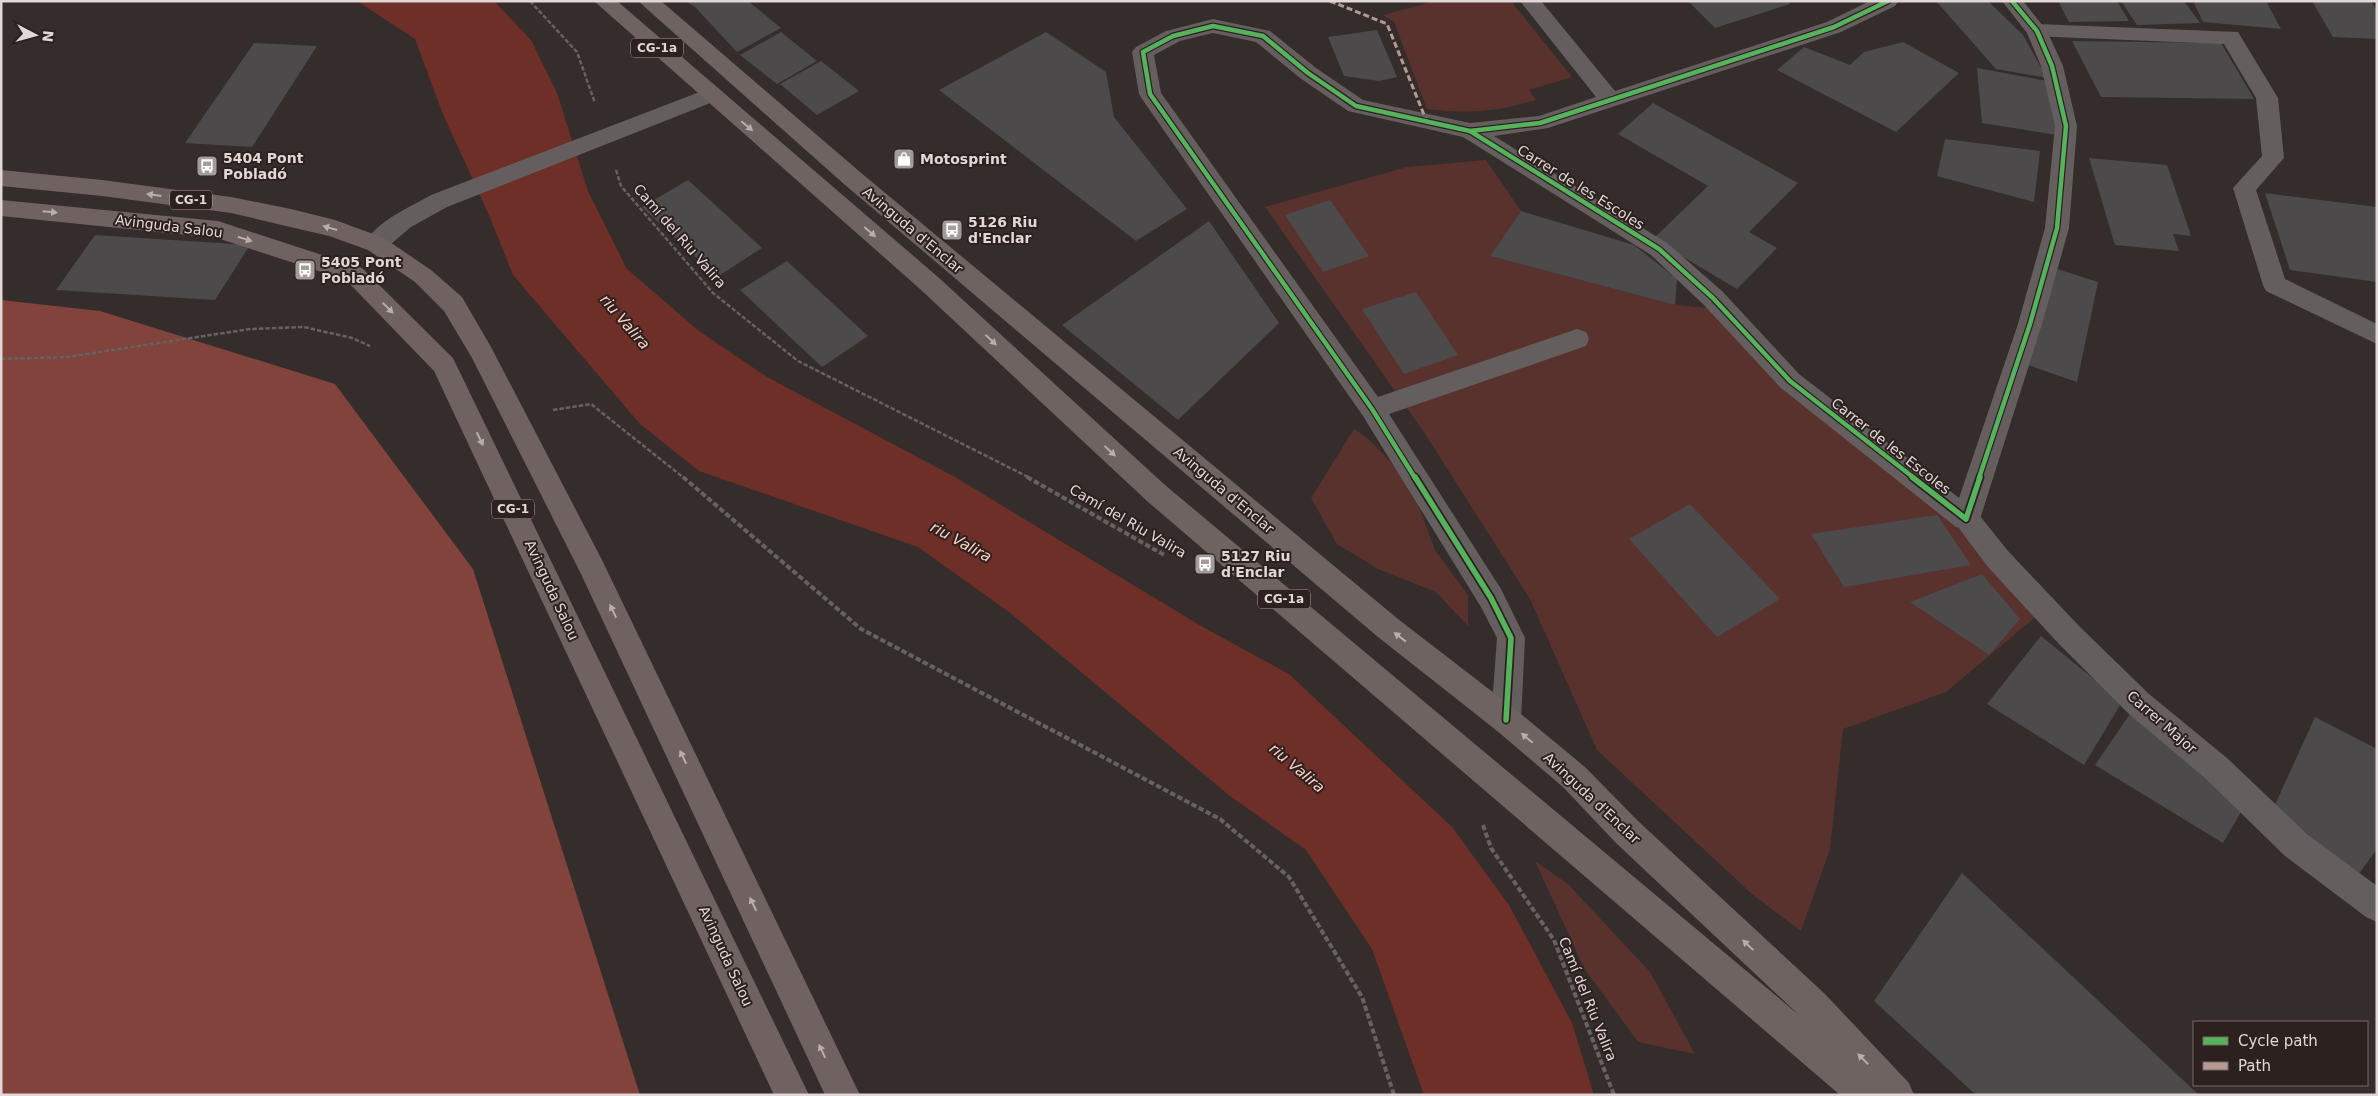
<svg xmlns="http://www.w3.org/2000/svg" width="2378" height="1096" font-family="'DejaVu Sans',sans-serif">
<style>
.green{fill:#59322d}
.forest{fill:#81433b}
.water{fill:#6d2f27}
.building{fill:#4c4a4a}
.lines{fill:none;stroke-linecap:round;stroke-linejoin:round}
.path-far1{stroke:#666261;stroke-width:2.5;stroke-dasharray:4.5 2;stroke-linecap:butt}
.path{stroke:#666261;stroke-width:4;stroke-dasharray:5.5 2.5;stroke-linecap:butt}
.service{fill:#645f5e;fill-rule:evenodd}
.minor{fill:#645f5e;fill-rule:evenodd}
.primary{fill:#6e6361;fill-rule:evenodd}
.trunk{fill:#6f6260;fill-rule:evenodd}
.quiet{stroke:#b69a8f;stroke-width:3;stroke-dasharray:6 3;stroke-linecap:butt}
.cycleway-far1-casing{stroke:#2d211f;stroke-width:7}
.cycleway-casing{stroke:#2d211f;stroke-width:9}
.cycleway-far1{stroke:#56b35d;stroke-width:4.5}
.cycleway{stroke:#56b35d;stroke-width:5.5}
.oneway{fill:#b8aead}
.labels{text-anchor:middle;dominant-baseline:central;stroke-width:4;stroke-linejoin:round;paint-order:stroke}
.shield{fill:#2d211f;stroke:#aaa09f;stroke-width:1}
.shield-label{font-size:12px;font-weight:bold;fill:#e0d7d6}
.poi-label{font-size:14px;font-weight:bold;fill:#e0d7d6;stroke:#2d211f;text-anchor:start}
.street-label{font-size:14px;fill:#e0d7d6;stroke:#2d211f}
.water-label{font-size:15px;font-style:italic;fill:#fcd0c8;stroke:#2d211f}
</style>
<rect width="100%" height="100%" fill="#342d2c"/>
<g class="green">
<path d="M 1435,1 L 1511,1 L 1572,77 L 1529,90 L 1536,100 C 1494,112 1470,114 1427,109 L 1394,22 L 1383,15 Z"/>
<path d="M 1486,160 L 1521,211 L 1490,256 L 1675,305 L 1707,308 L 1935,503 L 2038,615 L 1946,692 L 1843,729 L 1830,849 L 1801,931 L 1752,894 L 1597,750 L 1530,599 L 1422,429 L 1265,207 L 1407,167 Z"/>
<path d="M 1354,429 L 1366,437 L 1409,480 L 1435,550 L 1468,595 L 1468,626 L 1436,592 L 1378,569 L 1337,544 L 1311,498 Z"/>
<path d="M 1535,861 L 1568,884 L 1650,972 L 1695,1054 L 1638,1042 L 1584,968 Z"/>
</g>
<path class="forest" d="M 1,300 L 100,311 L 335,384 L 473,569 L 640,1095 L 1,1095 Z"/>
<path class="water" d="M 357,1 L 494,1 L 531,40 L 557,93 L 588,191 L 627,269 L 699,331 L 767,377 L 955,477 L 1201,626 L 1289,674 L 1452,827 L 1509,905 L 1572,1023 L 1594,1095 L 1424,1095 L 1372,949 L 1306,850 L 1230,796 L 1009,612 L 918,547 L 699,471 L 640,424 L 513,275 L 489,215 L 442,112 L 415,39 Z"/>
<g class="building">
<path d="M 686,1 L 748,1 L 781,28 L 737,52 L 696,8 Z"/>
<path d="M 1688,1 L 1787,1 L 1790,4 L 1715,28 Z"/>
<path d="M 1936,1 L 1988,1 L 2023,35 L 2047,78 L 1996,69 Z"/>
<path d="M 2058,1 L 2117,1 L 2129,21 L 2069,22 Z"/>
<path d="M 2121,1 L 2184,1 L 2200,23 L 2137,25 Z"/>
<path d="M 2193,1 L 2266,1 L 2281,29 L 2203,22 Z"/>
<path d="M 2312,1 L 2371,1 L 2377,11 L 2377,39 L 2333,37 Z"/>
<path d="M 1377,30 L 1397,77 L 1379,81 L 1344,76 L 1328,37 Z"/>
<path d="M 781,32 L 817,61 L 777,84 L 740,55 Z"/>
<path d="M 1046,32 L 1106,72 L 1114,117 L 1187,209 L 1136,241 L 939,90 Z"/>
<path d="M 2072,41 L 2221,43 L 2254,99 L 2101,97 Z"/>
<path d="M 1903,42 L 1959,73 L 1896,132 L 1777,70 L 1804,47 L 1850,65 L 1864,52 Z"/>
<path d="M 254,43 L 317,46 L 252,147 L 185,143 Z"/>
<path d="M 821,61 L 859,91 L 817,115 L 780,84 Z"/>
<path d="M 1977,68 L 2047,81 L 2057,135 L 1982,123 Z"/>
<path d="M 1653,103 L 1798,183 L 1749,232 L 1777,248 L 1737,289 L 1653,239 L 1708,186 L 1618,134 Z"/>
<path d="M 1945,139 L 2040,151 L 2034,202 L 1937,176 Z"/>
<path d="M 2089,158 L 2167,165 L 2191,236 L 2173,234 L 2179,251 L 2115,245 Z"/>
<path d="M 688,180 L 762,248 L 717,277 L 642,207 Z"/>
<path d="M 2265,193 L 2377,207 L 2377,282 L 2290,270 Z"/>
<path d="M 1330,200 L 1369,256 L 1323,272 L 1285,215 Z"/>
<path d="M 1521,211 L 1634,245 L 1677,279 L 1675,305 L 1490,256 Z"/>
<path d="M 1209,221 L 1279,323 L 1178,420 L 1062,325 Z"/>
<path d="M 95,235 L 250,245 L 215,300 L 56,290 Z"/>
<path d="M 787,261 L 868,336 L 822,367 L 740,290 Z"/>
<path d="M 2051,267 L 2098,282 L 2077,382 L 2028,365 Z"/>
<path d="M 1416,292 L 1458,355 L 1404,374 L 1362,309 Z"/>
<path d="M 1690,504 L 1780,599 L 1717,637 L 1629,539 Z"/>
<path d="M 1937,515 L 1971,565 L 1844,587 L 1811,534 Z"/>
<path d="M 1982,574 L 2020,619 L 1989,655 L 1910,602 Z"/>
<path d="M 2041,636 L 2122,702 L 2084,765 L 1987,704 Z"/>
<path d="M 2130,714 L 2245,805 L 2223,843 L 2095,765 Z"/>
<path d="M 2315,717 L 2377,749 L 2377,849 L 2358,875 L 2274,807 Z"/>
<path d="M 1962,873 L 2199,1095 L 1976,1095 L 1874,1001 Z"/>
</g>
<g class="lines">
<g class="path-far1">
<path d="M 530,1 L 577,52 L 595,103"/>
<path d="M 616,170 L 621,186 L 713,293 L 798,361 L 1030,478"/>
<path d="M 1,359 L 67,357 L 250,329 L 304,327 L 352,338 L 370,346"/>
<path d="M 553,410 L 591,404 L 684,478"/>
</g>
<g class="path">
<path d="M 683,477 L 861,629 L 1220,819 L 1289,877 L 1362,997 L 1394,1095"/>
<path d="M 1027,477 L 1166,556"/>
<path d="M 1483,825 L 1491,848 L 1554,940 L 1614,1095"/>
</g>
<g class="service">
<path d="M 2037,24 L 2238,32 L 2278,98 L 2284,158 L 2256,190 L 2285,279 L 2377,324 L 2377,344 L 2266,291 L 2263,285 L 2233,188 L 2262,156 L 2256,98 L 2224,44 L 2030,36 L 2027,31 L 2030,26 Z"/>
<path d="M 1966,508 L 1976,511 L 2008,551 L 2079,626 L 2149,694 L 2227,758 L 2307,834 L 2377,886 L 2377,922 L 2366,917 L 2285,856 L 2205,778 L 2129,714 L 2059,644 L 1988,567 L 1952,519 L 1956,511 Z"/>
</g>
<g class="minor">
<path d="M 1520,1 L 1541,1 L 1615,91 L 1827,22 L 1870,1 L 1898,1 L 1895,6 L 1841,32 L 1548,128 L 1494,136 L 1667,243 L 1722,291 L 1799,374 L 1959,498 L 2018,324 L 2045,228 L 2055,126 L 2041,66 L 2027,33 L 2002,1 L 2023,1 L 2047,31 L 2063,66 L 2077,126 L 2069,228 L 2042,324 L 1980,519 L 1976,527 L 1966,530 L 1956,527 L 1781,388 L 1704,305 L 1651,255 L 1463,137 L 1348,111 L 1300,78 L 1256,42 L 1213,33 L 1180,41 L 1154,55 L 1161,93 L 1378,397 L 1577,329 L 1586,332 L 1589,339 L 1586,346 L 1389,414 L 1501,589 L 1525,638 L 1521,720 L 1516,730 L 1506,734 L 1496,730 L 1491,720 L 1497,638 L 1481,607 L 1363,416 L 1142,99 L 1139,94 L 1132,52 L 1136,47 L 1166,31 L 1213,19 L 1270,31 L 1316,68 L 1363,100 L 1470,123 L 1539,116 L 1596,97 Z"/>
<path d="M 710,88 L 718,90 L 721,95 L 718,100 L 447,207 L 411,227 L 384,250 L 376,253 L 368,250 L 364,244 C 377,221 408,208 431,195 Z"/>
</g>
<path class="primary" d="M 594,1 L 617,1 L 938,277 L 1165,485 L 1799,1015 L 1616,843 L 1563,787 L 1496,730 L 1378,637 L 1082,386 L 844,184 L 638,1 L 661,1 L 860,172 L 1398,619 L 1516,710 L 1585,767 L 1638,821 L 1825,994 L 1909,1083 L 1914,1095 L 1840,1095 L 1147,501 L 920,289 Z"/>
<g class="trunk">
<path d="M 1,170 L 102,180 L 231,197 L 291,209 L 335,220 L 384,238 L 431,270 L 462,297 L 491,347 L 602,560 L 860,1095 L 825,1095 L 581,574 L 472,358 L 444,311 L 415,282 L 368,250 L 329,236 L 231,213 L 102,196 L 1,186 Z"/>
<path d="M 1,200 L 218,221 L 362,268 L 453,358 L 809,1095 L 774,1095 L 434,371 L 346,280 L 217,238 L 1,216 Z"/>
</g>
<path class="quiet" d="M 1330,1 L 1387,24 L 1427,122"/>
<g class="cycleway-far1-casing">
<g id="cycleway-far1">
<path d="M 1470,131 L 1659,249 L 1713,298 L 1790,381 L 1914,478"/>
<path d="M 1415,478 L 1372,409 L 1150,94 L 1143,52 L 1173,36 L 1213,26 L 1263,36 L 1308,73 L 1356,106 L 1470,131 L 1540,123 L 1834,27 L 1888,1"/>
<path d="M 1979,478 L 2030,324 L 2057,228 L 2066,126 L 2052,66 L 2037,31 L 2012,1"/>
</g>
</g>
<g class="cycleway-casing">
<g id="cycleway">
<path d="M 1415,477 L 1491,598 L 1511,638 L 1506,720"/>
<path d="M 1912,477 L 1966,519 L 1980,477"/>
</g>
</g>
<use href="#cycleway-far1" class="cycleway-far1"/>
<use href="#cycleway" class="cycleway"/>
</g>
<defs><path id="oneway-solid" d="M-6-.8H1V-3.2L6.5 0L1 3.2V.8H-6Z" transform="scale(1.25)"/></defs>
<g class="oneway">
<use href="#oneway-solid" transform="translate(747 126) rotate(40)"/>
<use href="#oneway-solid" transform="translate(154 195) rotate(-172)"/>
<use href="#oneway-solid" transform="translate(50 212) rotate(5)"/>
<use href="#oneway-solid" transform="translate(330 228) rotate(-164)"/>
<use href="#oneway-solid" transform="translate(870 232) rotate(41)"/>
<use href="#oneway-solid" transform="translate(245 239) rotate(18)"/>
<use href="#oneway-solid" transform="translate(388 308) rotate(45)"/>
<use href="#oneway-solid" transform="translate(991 340) rotate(43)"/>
<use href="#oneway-solid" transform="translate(480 439) rotate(65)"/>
<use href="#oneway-solid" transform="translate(1110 451) rotate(43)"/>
<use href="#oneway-solid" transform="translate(613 611) rotate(-115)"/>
<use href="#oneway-solid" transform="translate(1400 637) rotate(-142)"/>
<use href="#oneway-solid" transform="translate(1527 738) rotate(-140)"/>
<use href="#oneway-solid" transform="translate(683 757) rotate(-115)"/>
<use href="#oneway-solid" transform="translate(753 904) rotate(-115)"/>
<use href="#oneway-solid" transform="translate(1748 945) rotate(-137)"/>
<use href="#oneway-solid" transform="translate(822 1051) rotate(-115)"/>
<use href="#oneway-solid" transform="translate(1863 1059) rotate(-134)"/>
</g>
<defs>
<g id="shop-square" transform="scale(1.125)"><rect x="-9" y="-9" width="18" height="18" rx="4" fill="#a49c9a" stroke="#2d211f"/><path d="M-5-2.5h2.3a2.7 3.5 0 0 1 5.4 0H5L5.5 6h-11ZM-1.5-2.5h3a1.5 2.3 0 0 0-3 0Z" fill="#fff"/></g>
<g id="bus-square" transform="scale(1.125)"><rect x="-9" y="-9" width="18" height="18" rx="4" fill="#a49c9a" stroke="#2d211f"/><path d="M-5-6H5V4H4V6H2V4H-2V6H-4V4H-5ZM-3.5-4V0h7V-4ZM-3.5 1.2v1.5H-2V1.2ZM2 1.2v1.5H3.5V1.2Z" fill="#fff"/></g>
</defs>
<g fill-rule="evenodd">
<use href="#shop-square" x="904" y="159"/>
<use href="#bus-square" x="207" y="166"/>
<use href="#bus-square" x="952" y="230"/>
<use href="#bus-square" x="305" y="270"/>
<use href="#bus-square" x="1205" y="564"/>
</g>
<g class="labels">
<g class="shield">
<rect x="631" y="38.5" width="52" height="19" rx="4"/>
<rect x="170" y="190.5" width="42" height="19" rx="4"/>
<rect x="492" y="499.5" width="42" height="19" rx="4"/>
<rect x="1258" y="589.5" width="52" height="19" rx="4"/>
</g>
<g class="shield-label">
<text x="657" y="48">CG-1a</text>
<text x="191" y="200">CG-1</text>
<text x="513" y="509">CG-1</text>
<text x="1284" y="599">CG-1a</text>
</g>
<g class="poi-label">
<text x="223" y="158">5404 Pont<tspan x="223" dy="16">Pobladó</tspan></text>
<text x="920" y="159">Motosprint</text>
<text x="968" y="222">5126 Riu<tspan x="968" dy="16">d'Enclar</tspan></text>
<text x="321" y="262">5405 Pont<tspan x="321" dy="16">Pobladó</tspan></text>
<text x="1221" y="556">5127 Riu<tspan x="1221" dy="16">d'Enclar</tspan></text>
</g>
<g class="street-label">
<text transform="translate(1581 187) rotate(32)">Carrer de les Escoles</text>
<text transform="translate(169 226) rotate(7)">Avinguda Salou</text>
<text transform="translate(913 230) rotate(40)">Avinguda d'Enclar</text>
<text transform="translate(680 236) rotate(49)">Camí del Riu Valira</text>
<text transform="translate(1891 446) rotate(38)">Carrer de les Escoles</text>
<text transform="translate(1224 490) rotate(40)">Avinguda d'Enclar</text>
<text transform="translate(1128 521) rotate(30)">Camí del Riu Valira</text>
<text transform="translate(552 590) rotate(65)">Avinguda Salou</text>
<text transform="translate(2162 722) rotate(41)">Carrer Major</text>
<text transform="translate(1592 798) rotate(43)">Avinguda d'Enclar</text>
<text transform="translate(726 956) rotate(65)">Avinguda Salou</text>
<text transform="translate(1588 999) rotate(68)">Camí del Riu Valira</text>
</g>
<g class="water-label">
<text transform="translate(625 322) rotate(49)">riu Valira</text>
<text transform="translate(961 542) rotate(29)">riu Valira</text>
<text transform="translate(1297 768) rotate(40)">riu Valira</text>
</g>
</g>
<rect width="2378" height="1096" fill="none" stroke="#e0d7d6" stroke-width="5"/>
<rect x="2193" y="1021" width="175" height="65" fill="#2d211f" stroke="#756a68"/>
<rect x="2203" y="1037" width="25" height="8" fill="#56b35d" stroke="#756a68"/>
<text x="2238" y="1046" font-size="15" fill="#e0d7d6">Cycle path</text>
<rect x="2203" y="1062" width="25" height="8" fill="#b69a8f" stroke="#756a68"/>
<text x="2238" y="1071" font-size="15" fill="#e0d7d6">Path</text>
<g transform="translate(35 35) rotate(96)" stroke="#2d211f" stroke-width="4" paint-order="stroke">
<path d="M0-4L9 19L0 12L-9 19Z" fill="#e0d7d6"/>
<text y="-8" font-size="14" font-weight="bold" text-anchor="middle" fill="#e0d7d6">N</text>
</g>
</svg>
